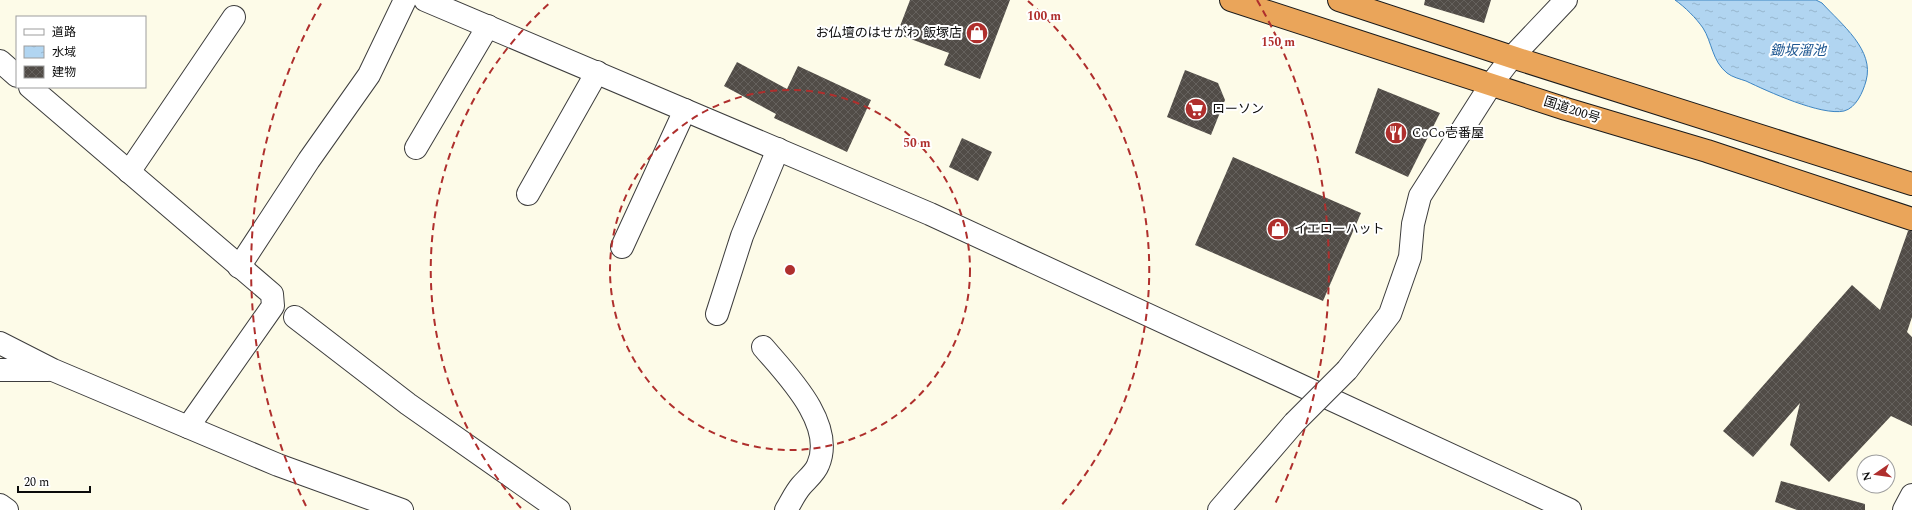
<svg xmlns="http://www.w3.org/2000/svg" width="1912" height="510" font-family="Spectral,'Noto Sans JP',serif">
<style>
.water{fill:url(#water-ripples);stroke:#3d85c2}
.building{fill:url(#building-cross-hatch)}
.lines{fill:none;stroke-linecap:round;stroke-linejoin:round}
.minor-casing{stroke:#3d3d3d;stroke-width:24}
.highway-casing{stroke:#1b1b1b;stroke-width:24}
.minor{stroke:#fff;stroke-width:22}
.highway{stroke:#eaa55a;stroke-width:22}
.minor-bridge-casing{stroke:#3d3d3d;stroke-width:24;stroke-linecap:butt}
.minor-bridge{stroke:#fff;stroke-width:22}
.ring{fill:none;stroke:#af2f2d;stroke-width:2;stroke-dasharray:7 5}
.labels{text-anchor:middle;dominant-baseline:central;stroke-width:4;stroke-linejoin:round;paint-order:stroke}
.poi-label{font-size:13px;fill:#0a0a0a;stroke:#fff;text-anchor:start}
.street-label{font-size:13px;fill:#0a0a0a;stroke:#fff}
.water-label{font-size:14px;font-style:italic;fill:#1e5791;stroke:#fff}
.centre{fill:#af2f2d;stroke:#fff;stroke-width:2}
.ring-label{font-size:12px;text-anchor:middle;font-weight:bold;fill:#af2f2d;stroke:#fff;stroke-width:4;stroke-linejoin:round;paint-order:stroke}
</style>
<defs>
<pattern id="water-ripples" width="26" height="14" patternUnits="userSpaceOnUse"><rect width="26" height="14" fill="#b1d5f1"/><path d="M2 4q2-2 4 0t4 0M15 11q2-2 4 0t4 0" fill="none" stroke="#97b6cd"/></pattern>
<pattern id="building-cross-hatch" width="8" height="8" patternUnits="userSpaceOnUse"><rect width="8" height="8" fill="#514c47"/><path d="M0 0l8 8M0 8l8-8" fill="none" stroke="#65615d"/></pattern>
</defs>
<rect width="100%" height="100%" fill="#fdfbe8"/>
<path class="water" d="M 1675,0 L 1816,0 L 1822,3 C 1841,24 1875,50 1866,81 C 1863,92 1856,108 1844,111 C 1821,116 1767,91 1746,81 C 1740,79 1732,77 1727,73 C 1712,61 1712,42 1703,28 C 1696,18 1685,7 1675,0 Z"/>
<g class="building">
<path d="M 910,0 L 1010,0 L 980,79 L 944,65 L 949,53 L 897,34 Z"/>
<path d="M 1425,0 L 1491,0 L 1484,23 L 1424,5 Z"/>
<path d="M 737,62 L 787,89 L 798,66 L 871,100 L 847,152 L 774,118 L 776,114 L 724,86 Z"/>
<path d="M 1185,70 L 1218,83 L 1225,100 L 1211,135 L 1167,117 Z"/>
<path d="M 1378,88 L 1440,113 L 1408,177 L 1355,153 Z"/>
<path d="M 962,138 L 992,152 L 978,181 L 949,167 Z"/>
<path d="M 1233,157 L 1361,213 L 1323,301 L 1195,245 Z"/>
<path d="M 1908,231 L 1912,231 L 1912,317 L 1907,332 L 1912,337 L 1912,426 L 1891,416 L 1829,482 L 1790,445 L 1800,403 L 1753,457 L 1723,431 L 1852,285 L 1880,310 Z"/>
<path d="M 1781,481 L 1865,504 L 1865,510 L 1797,510 L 1775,502 Z"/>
</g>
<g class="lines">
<g class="minor-casing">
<g id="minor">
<path d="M 425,0 L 930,214 L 1570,510"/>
<path d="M 0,61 L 17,76"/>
<path d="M 30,87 L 272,294 L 273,306 L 188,427"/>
<path d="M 416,148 L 488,26"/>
<path d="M 129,172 L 234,17"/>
<path d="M 528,194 L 597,72"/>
<path d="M 622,247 L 685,110"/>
<path d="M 239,267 L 309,160 L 369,75 L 405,0"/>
<path d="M 717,314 L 742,236 L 778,149"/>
<path d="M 295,317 L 408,404 L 559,510"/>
<path d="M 0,343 L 53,370 L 278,465 L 402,510"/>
<path d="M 763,347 C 787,375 836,424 818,465 C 815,473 806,480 801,486 C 795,493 791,502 786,510"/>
<path d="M 0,370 L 48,370"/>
<path d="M 1347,370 L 1390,314 L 1410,257 L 1413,224 L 1420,196 L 1492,83 L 1512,57 L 1566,0"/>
<path d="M 0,505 L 7,510"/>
<path d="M 1219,510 L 1294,423"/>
<path d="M 1904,510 L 1912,495"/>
</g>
</g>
<g class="highway-casing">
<g id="highway">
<path d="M 1231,0 L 1566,109 L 1707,151 L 1912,219"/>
<path d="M 1339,0 L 1512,57 L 1912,184"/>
</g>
</g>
<use href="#minor" class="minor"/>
<use href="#highway" class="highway"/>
<g class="minor-bridge-casing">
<path id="minor-bridge" d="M 1294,423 L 1347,370"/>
</g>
<use href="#minor-bridge" class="minor-bridge"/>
</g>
<g class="ring">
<circle cx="790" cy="270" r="180"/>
<path d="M521 508A359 359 0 0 1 552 1M1028 1A359 359 0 0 1 1059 508"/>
<path d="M306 506A539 539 0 0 1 323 0M1257 0A539 539 0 0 1 1274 506"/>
</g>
<defs>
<g id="shop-disc" transform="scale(1.15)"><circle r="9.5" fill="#af2f2d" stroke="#fff"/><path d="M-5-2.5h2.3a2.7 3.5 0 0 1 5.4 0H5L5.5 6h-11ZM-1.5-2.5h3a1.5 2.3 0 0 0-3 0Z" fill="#fff"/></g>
<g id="supermarket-disc" transform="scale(1.15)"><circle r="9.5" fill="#af2f2d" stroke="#fff"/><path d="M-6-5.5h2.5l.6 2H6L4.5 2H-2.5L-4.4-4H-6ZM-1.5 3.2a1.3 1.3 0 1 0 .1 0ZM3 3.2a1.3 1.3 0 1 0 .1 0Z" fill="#fff"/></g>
<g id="restaurant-disc" transform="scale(1.15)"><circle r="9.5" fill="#af2f2d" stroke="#fff"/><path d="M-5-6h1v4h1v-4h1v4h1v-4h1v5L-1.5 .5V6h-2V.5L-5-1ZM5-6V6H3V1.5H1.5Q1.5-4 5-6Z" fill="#fff"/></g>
</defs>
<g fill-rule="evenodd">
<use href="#shop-disc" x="977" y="33"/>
<use href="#supermarket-disc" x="1196" y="109"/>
<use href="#restaurant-disc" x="1396" y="133"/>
<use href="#shop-disc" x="1278" y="229"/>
</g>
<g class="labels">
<g class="poi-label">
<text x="962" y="33" text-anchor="end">お仏壇のはせがわ 飯塚店</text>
<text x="1212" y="109">ローソン</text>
<text x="1412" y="133">CoCo壱番屋</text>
<text x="1294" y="229">イエローハット</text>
</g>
<g class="street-label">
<text transform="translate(1572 110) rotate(18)">国道200号</text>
</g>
<g class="water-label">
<text x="1798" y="50">鋤坂溜池</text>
</g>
</g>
<circle cx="790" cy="270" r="6" class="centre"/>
<g class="ring-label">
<text x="1044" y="20">100 m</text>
<text x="1278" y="46">150 m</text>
<text x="917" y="147">50 m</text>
</g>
<rect x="16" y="16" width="130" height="72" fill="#ffffff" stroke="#9d9d9d"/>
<rect x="24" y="29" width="20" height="6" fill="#ffffff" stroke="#9d9d9d"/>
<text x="52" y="36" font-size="12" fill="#0a0a0a">道路</text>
<rect x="24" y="46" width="20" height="12" fill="url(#water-ripples)" stroke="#9d9d9d"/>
<text x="52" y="56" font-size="12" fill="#0a0a0a">水域</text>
<rect x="24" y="66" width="20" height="12" fill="url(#building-cross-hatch)" stroke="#9d9d9d"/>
<text x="52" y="76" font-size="12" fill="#0a0a0a">建物</text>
<g transform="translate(1876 474) rotate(257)"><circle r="19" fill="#ffffff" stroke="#9d9d9d"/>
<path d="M0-3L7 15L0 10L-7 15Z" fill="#af2f2d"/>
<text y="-6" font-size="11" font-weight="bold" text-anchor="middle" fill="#0a0a0a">N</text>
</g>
<path d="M18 486v6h72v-6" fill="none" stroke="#0a0a0a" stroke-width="2"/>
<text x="24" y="486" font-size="12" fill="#0a0a0a" stroke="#ffffff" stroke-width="3" paint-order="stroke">20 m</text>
</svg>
